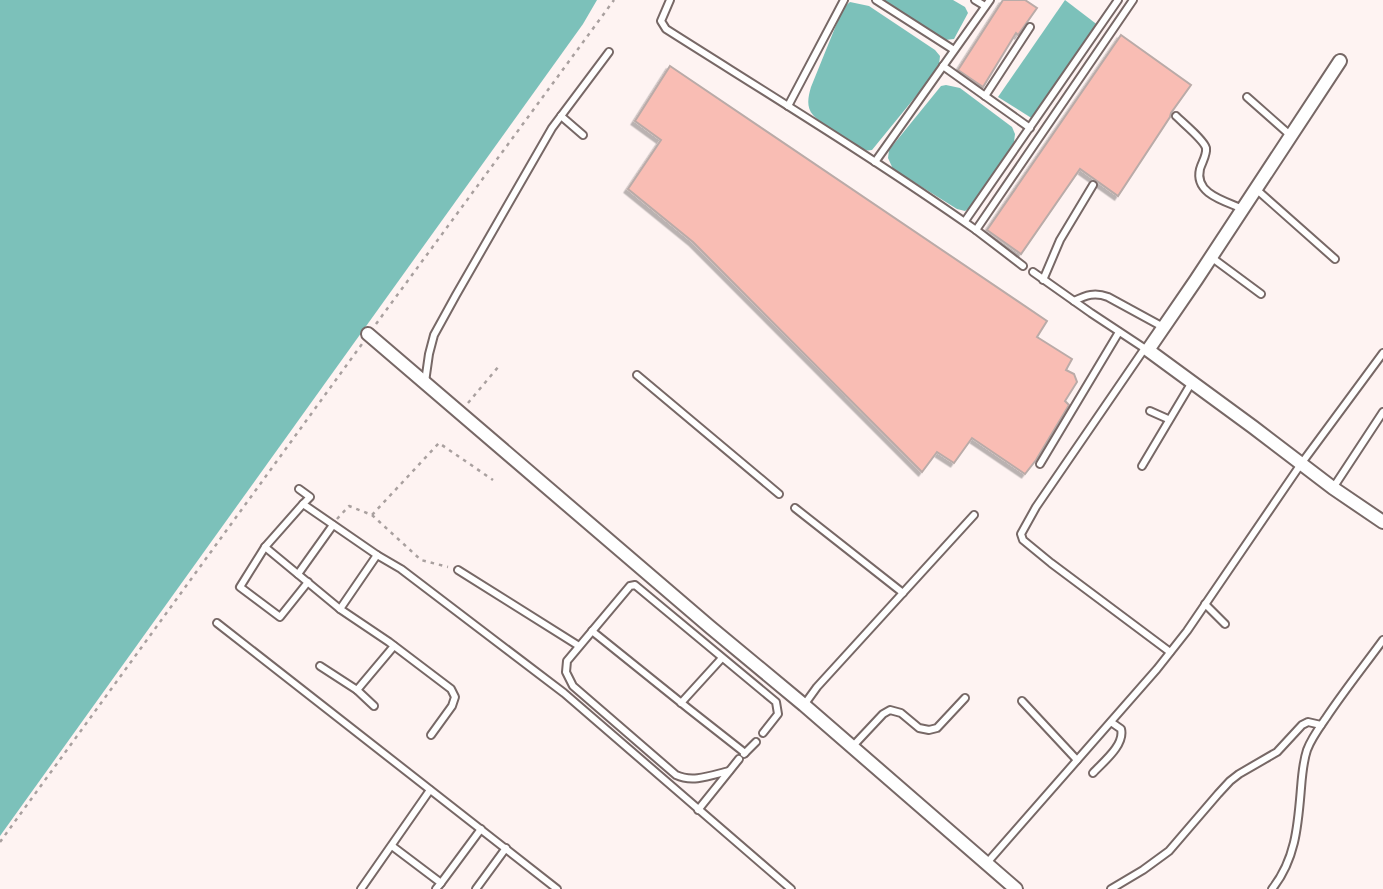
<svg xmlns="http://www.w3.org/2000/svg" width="1383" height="889" font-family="'Work Sans',sans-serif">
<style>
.water{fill:#7cc1ba}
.building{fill:#f9bdb4;stroke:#baaba8;stroke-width:2;filter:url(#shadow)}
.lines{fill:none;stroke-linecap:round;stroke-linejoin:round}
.lane-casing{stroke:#776866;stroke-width:10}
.street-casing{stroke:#776866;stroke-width:16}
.path{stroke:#a9a09f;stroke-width:2.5;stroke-dasharray:3.5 5;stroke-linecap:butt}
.lane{stroke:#fff;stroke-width:6}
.street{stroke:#fff;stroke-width:12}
</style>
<defs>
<filter id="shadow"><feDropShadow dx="-3.5" dy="3.5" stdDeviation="0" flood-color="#0004"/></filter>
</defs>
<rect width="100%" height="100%" fill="#fef3f2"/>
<g class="water">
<path d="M 0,0 L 597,0 L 583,24 L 0,836 Z"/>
<path d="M 879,0 L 953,0 L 965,7 L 968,13 L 954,39 L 945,40 Z"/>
<path d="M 1065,0 L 1099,26 L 1033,119 L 998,97 Z"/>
<path d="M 850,2 L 869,6 L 935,50 L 940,56 L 939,65 L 934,74 L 872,150 C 870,150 868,151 866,150 C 859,149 817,121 813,115 C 806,107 808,97 811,87 L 843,8 Z"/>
<path d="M 946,85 L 960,88 L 1012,127 L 1015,134 L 1014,142 L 975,204 L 965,211 L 957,209 L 893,169 L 888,158 L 889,150 L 941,86 Z"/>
</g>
<g class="building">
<path d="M 1003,0 L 1025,0 L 1037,8 L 1018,35 L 1016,33 L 983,87 L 958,70 Z"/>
<path d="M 1121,35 L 1191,85 L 1171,113 L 1170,117 L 1118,196 L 1080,169 L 1021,254 L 987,230 Z"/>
<path d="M 670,66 L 1047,321 L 1037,337 L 1072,359 L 1066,370 L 1074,374 L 1077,382 L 1065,401 L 1069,405 L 1036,460 L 1025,474 L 972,438 L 954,463 L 937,452 L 922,472 L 693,242 L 628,189 L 661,140 L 635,121 Z"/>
</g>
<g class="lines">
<g class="lane-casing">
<g id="lane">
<path d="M 670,0 L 661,21 L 666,29 C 770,95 875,159 976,230"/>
<path d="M 876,0 L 954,50"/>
<path d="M 975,0 L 985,6"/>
<path d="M 943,66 L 1030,128"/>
<path d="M 985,96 L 1030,27"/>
<path d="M 1247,97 L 1290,135"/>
<path d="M 788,106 L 844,0"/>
<path d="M 561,116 L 583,135"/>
<path d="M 1176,116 C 1183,123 1204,140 1206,148 C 1207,155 1202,162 1200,169 C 1194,194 1225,201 1243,209"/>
<path d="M 875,162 L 990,0"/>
<path d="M 1256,189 L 1335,259"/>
<path d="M 965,221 L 1118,0"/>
<path d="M 1211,257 L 1261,294"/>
<path d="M 1023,266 L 976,230 L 1133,0"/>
<path d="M 1033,272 L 1091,313 L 1147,350"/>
<path d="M 1043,280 L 1060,240 L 1093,185"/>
<path d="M 1074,301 C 1086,295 1095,292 1108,297 L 1163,327"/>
<path d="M 1145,348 L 1036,507 L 1021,534 L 1023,540 L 1051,563 L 1170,652"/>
<path d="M 637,375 L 779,494"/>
<path d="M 425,382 L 429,354 L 434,335 L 456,295 L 552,128 L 609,52"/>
<path d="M 1150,411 L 1168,419"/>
<path d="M 1040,464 L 1119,332"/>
<path d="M 1142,466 L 1192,382"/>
<path d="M 1333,488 L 1383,412"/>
<path d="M 299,489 L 310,497 L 303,504 L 377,555 L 401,569 L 564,693 L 791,889"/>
<path d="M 303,504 L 265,547 L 240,587 L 280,617 L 308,582"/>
<path d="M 795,508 L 903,593"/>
<path d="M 265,547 L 340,609 L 389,642 L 451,689 L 455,697 L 452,706 L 431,735"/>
<path d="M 458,570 L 579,646"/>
<path d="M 298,574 L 333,525"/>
<path d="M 1205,604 L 1225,624"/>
<path d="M 340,609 L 377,555"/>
<path d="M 217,623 L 557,889"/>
<path d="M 592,631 L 689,709 L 745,753"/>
<path d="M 320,666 L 357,690 L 394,646"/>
<path d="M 357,690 L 374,706"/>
<path d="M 1022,701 L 1077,760"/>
<path d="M 681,703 L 722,658"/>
<path d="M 804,705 L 817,687 L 974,515"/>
<path d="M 852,747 L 883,714 L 890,710 L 901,713 L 919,728 L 929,730 L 937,728 L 965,698"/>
<path d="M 744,754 L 756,742"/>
<path d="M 729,771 C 712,775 693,783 676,775 L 573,686 L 566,672 L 567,661 L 630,586 L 635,585 L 776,702 L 778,714 L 763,733"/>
<path d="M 1093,773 C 1103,762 1125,745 1121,729 L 1111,722"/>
<path d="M 698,810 L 739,759"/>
<path d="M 392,846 L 441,883 L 436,889"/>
<path d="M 986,864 L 1157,669 L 1187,631 L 1301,464 L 1383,353"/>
<path d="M 441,883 L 481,829"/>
<path d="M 361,889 L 430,790"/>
<path d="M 476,889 L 506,848"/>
<path d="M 1111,889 L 1143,870 L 1169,851 L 1218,794 L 1230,781 L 1239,774 L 1277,752 L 1302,725 L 1308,722 L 1321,725"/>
<path d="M 1272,889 C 1296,859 1298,824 1301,788 C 1302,775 1303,762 1307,750 C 1311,739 1319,728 1326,718 C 1344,691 1364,666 1383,640"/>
</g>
</g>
<g class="street-casing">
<g id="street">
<path d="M 1340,61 L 1196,280 L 1148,350 L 1253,427 L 1333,488 L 1383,522"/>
<path d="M 368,334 L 710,627 L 804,705 L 1016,889"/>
</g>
</g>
<g class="path">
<path d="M 376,324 L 614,0"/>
<path d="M 468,403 L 499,366"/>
<path d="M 372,515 L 421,560 L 448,567"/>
<path d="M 337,519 L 349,506 L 372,515 L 439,443 L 493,480"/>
<path d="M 0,842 L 362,344"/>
</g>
<use href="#lane" class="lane"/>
<use href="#street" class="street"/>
</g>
</svg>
